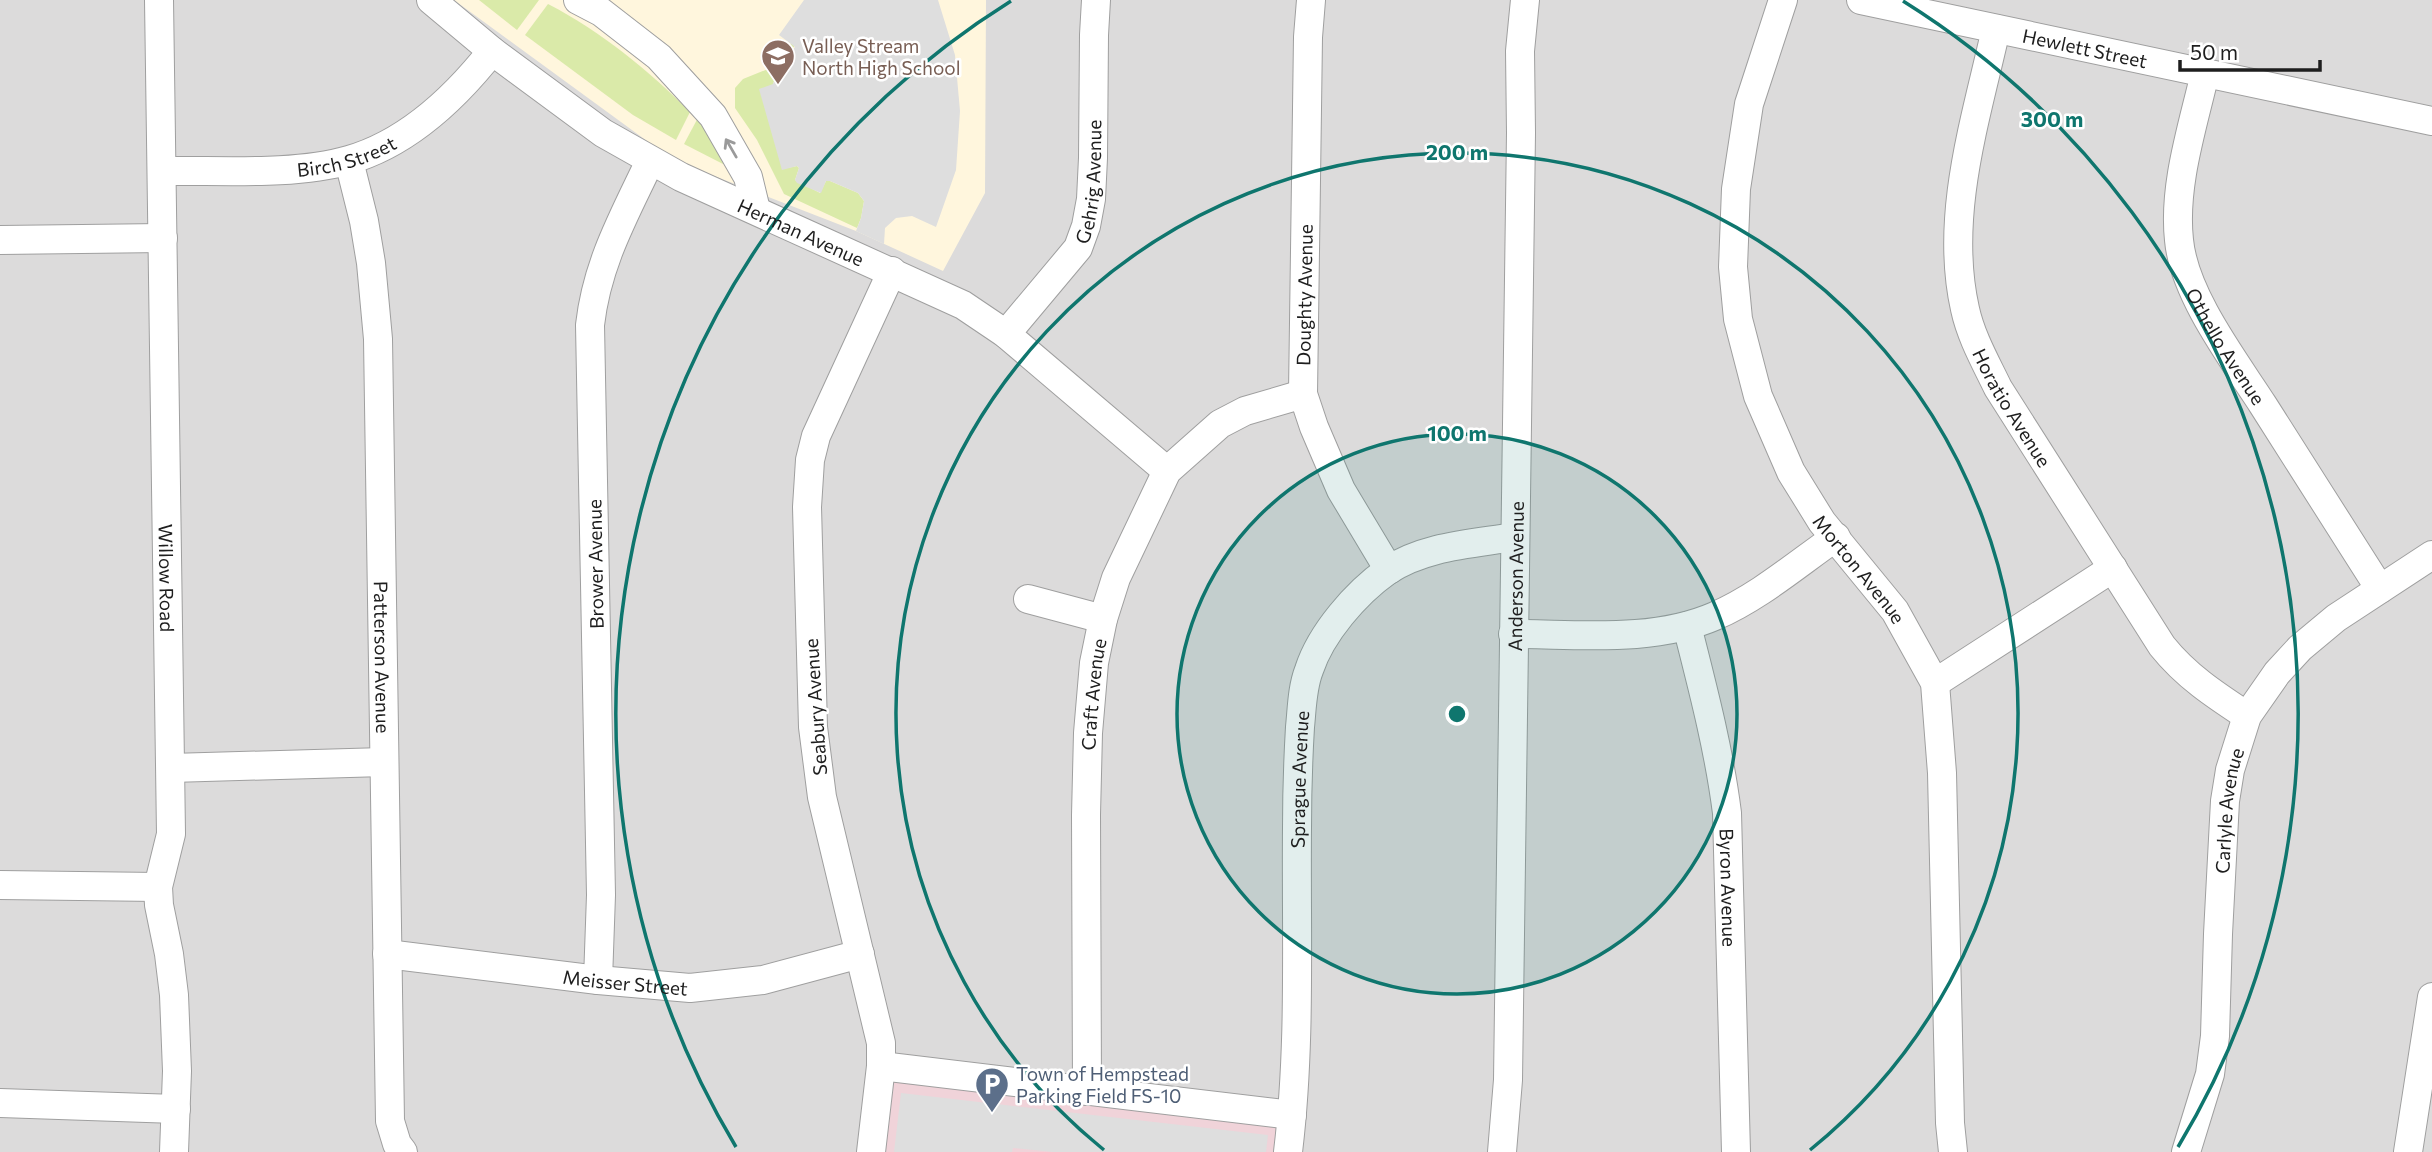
<svg xmlns="http://www.w3.org/2000/svg" width="2432" height="1152" font-family="Commissioner,sans-serif">
<style>
.residential{fill:#dcdbdb}
.commercial{fill:#f0d3d9}
.education{fill:#fff6dd}
.grass{fill:#daeaa9}
.parking{fill:#dedede}
.lines{fill:none;stroke-linecap:round;stroke-linejoin:round}
.minor-casing{stroke:#9f9f9f;stroke-width:30}
.minor{stroke:#fff;stroke-width:28}
.oneway{stroke:#9a9a9a}
.ring{fill:none;stroke:#0f766e;stroke-width:3.5}
.labels{text-anchor:middle;dominant-baseline:central;stroke-width:5;stroke-linejoin:round;paint-order:stroke}
.education-label{font-size:19px;fill:#785e54;stroke:#fff;text-anchor:start}
.street-label{font-size:19px;fill:#1e1e1e;stroke:#fff}
.service-label{font-size:19px;fill:#4e5e75;stroke:#fff;text-anchor:start}
.centre{fill:#0f766e;stroke:#fff;stroke-width:3.5}
.ring-label{font-size:21px;text-anchor:middle;font-weight:bold;fill:#0f766e;stroke:#fff;stroke-width:5;stroke-linejoin:round;paint-order:stroke}
</style>
<rect width="100%" height="100%" fill="#efe9e4"/>
<rect class="residential" x="0" y="0" width="2432" height="1152"/>
<path class="commercial" d="M 881,1066 L 1289,1115 L 1285,1152 L 870,1152 Z"/>
<path class="education" d="M 454,0 L 986,0 L 985,193 L 943,271 L 856,231 L 673,160 Z"/>
<g class="grass">
<path d="M 479,0 L 539,0 L 517,30 Z"/>
<path d="M 548,4 C 602,32 648,70 690,112 L 676,140 L 633,115 L 525,35 Z"/>
<path d="M 794,40 L 797,43 L 780,63 L 773,84 L 782,169 L 797,166 L 799,168 L 795,180 L 820,193 L 826,181 L 830,181 L 858,193 L 864,201 L 861,218 L 857,228 L 784,194 L 757,140 L 735,108 L 735,88 L 743,79 L 768,69 Z"/>
<path d="M 700,114 L 729,163 L 723,164 L 684,144 Z"/>
</g>
<g class="parking">
<path d="M 804,0 L 938,0 L 955,55 L 960,111 L 956,170 L 936,227 L 912,216 L 896,218 L 885,228 L 884,244 L 856,231 L 861,218 L 864,201 L 858,193 L 830,181 L 826,181 L 821,193 L 797,183 L 795,180 L 799,168 L 797,166 L 782,170 L 759,89 L 773,84 L 780,63 L 795,47 L 779,35 Z"/>
<path d="M 901,1093 L 1268,1135 L 1266,1152 L 1053,1152 L 1013,1148 L 1012,1152 L 894,1152 Z"/>
</g>
<g class="lines">
<g class="minor-casing">
<g id="minor">
<path id="s1" d="M 159,0 L 171,834 L 158,887 L 159,905 L 169,954 L 174,995 L 177,1071 L 174,1152"/>
<path id="s2" d="M 431,0 L 492,51 L 603,133 L 681,177 L 963,305 L 1006,334 L 1167,471"/>
<path d="M 578,0 L 601,12 L 659,57 L 713,116 L 748,177 L 756,210"/>
<path d="M 1311,0 L 1308,37 L 1303,394 L 1314,427 L 1341,490 L 1389,570"/>
<path id="s3" d="M 1783,0 L 1749,104 L 1736,189 L 1733,267 L 1738,319 L 1758,396 L 1791,472 L 1822,522 L 1895,611 L 1935,683 L 1942,773 L 1950,1123 L 1953,1152"/>
<path id="s4" d="M 1861,0 L 2432,121"/>
<path id="s5" d="M 1996,29 C 1976,119 1944,216 1965,309 C 1971,337 1986,363 1998,388 L 2162,646 C 2186,676 2215,695 2247,716"/>
<path id="s6" d="M 2205,73 C 2193,126 2173,185 2179,240 C 2184,295 2234,360 2263,405 C 2302,466 2341,528 2380,589"/>
<path id="s7" d="M 349,161 L 364,221 L 371,263 L 378,339 L 390,1121 L 397,1144 L 403,1152"/>
<path id="s8" d="M 162,171 C 219,170 294,176 349,160 C 408,143 455,98 492,51"/>
<path d="M 0,240 L 163,238"/>
<path id="s9" d="M 1006,334 L 1078,248 L 1086,226 L 1091,199 L 1093,158 L 1094,35 L 1096,0"/>
<path d="M 1028,599 L 1103,619"/>
<path id="s10" d="M 1687,626 C 1703,689 1719,750 1727,813 L 1736,1152"/>
<path d="M 1513,634 C 1579,634 1653,643 1715,616 C 1759,597 1797,564 1836,537"/>
<path d="M 1935,683 L 2113,568"/>
<path d="M 171,768 L 384,762"/>
<path d="M 0,885 L 158,887"/>
<path id="s11" d="M 387,954 L 598,980 L 690,988 L 763,980 L 860,954"/>
<path d="M 598,980 L 601,895 L 590,325 C 597,263 624,216 650,161"/>
<path d="M 881,1066 L 1292,1115"/>
<path id="s12" d="M 1087,1091 L 1086,815 L 1088,733 L 1094,663 L 1103,619 L 1116,578 L 1167,471 L 1220,424 L 1245,411 L 1303,394"/>
<path d="M 0,1103 L 176,1109"/>
<path d="M 871,1152 L 881,1066 L 881,1043 L 822,797 L 813,727 L 807,507 L 810,460 L 816,436 L 892,271"/>
<path id="s13" d="M 1288,1152 C 1301,1045 1296,936 1297,828 C 1297,794 1298,761 1300,727 C 1302,708 1302,688 1309,670 C 1321,633 1356,593 1387,571 C 1424,546 1472,544 1514,537"/>
<path id="s14" d="M 1502,1152 L 1508,1080 L 1521,133 L 1520,51 L 1525,0"/>
<path id="s15" d="M 2186,1152 L 2210,1074 L 2215,1036 L 2218,934 L 2225,801 L 2230,770 L 2247,716 L 2277,673 L 2300,648 L 2336,618 L 2432,555"/>
<path d="M 2408,1152 L 2432,997"/>
</g>
</g>
<use href="#minor" class="minor"/>
</g>
<defs><path id="oneway-shaft" d="M-6 0H5M1.5-3L5.5 0L1.5 3" fill="none" stroke-width="1.6" stroke-linecap="round" stroke-linejoin="round" transform="scale(1.75)"/></defs>
<use class="oneway" href="#oneway-shaft" transform="translate(731 148) rotate(-120)"/>
<circle cx="1457" cy="714" r="280" fill="#0f766e" fill-opacity=".12"/>
<g class="ring">
<circle cx="1457" cy="714" r="280"/>
<path d="M1104 1150A561 561 0 1 1 1810 1150"/>
<path d="M736 1147A841 841 0 0 1 1011 1M1903 1A841 841 0 0 1 2178 1147"/>
</g>
<defs>
<g id="school-pin" transform="scale(1.75)"><path d="M0 17L-7.5 6A9.5 9.5 0 1 1 7.5 6Z" fill="#8d6e63" stroke="#fff"/><path d="M0-5L7-2L0 1L-7-2ZM-4 1L0 2.5L4 1V4Q0 6-4 4Z" fill="#fff"/></g>
<g id="parking-pin" transform="scale(1.75)"><path d="M0 17L-7.5 6A9.5 9.5 0 1 1 7.5 6Z" fill="#5c6f8a" stroke="#fff"/><path d="M-3.5-5.5H1a3.5 3.5 0 0 1 0 7H-1V5.5H-3.5ZM-1-3.4V-.6H.8a1.4 1.4 0 0 0 0-2.8Z" fill="#fff"/></g>
</defs>
<g fill-rule="evenodd">
<use href="#school-pin" x="778" y="56"/>
<use href="#parking-pin" x="992" y="1084"/>
</g>
<g class="labels">
<g class="education-label">
<text x="802" y="45">Valley Stream<tspan x="802" dy="22">North High School</tspan></text>
</g>
<g class="street-label">
<text stroke="none"><textPath href="#s4" startOffset="229">Hewlett Street</textPath></text>
<text stroke="none"><textPath href="#s8" startOffset="186">Birch Street</textPath></text>
<text stroke="none"><textPath href="#s9" startOffset="180">Gehrig Avenue</textPath></text>
<text stroke="none"><textPath href="#s2" startOffset="439">Herman Avenue</textPath></text>
<text transform="translate(1304 295) rotate(-89)">Doughty Avenue</text>
<text stroke="none"><textPath href="#s6" startOffset="287">Othello Avenue</textPath></text>
<text stroke="none"><textPath href="#s5" startOffset="394">Horatio Avenue</textPath></text>
<text transform="translate(595 564) rotate(-91)">Brower Avenue</text>
<text stroke="none"><textPath href="#s3" startOffset="607">Morton Avenue</textPath></text>
<text stroke="none"><textPath href="#s14" startOffset="576">Anderson Avenue</textPath></text>
<text stroke="none"><textPath href="#s1" startOffset="578">Willow Road</textPath></text>
<text stroke="none"><textPath href="#s7" startOffset="499">Patterson Avenue</textPath></text>
<text stroke="none"><textPath href="#s12" startOffset="397">Craft Avenue</textPath></text>
<text transform="translate(815 707) rotate(-94)">Seabury Avenue</text>
<text stroke="none"><textPath href="#s13" startOffset="373">Sprague Avenue</textPath></text>
<text stroke="none"><textPath href="#s15" startOffset="346">Carlyle Avenue</textPath></text>
<text stroke="none"><textPath href="#s10" startOffset="266">Byron Avenue</textPath></text>
<text stroke="none"><textPath href="#s11" startOffset="240">Meisser Street</textPath></text>
</g>
<g class="service-label">
<text x="1016" y="1073">Town of Hempstead<tspan x="1016" dy="22">Parking Field FS-10</tspan></text>
</g>
</g>
<circle cx="1457" cy="714" r="10" class="centre"/>
<g class="ring-label">
<text x="2052" y="127">300 m</text>
<text x="1457" y="160">200 m</text>
<text x="1457" y="441">100 m</text>
</g>
<path d="M2180 60v10h140v-10" fill="none" stroke="#1e1e1e" stroke-width="3.5"/>
<text x="2190" y="60" font-size="21" fill="#1e1e1e" stroke="#ffffff" stroke-width="5" paint-order="stroke">50 m</text>
</svg>
